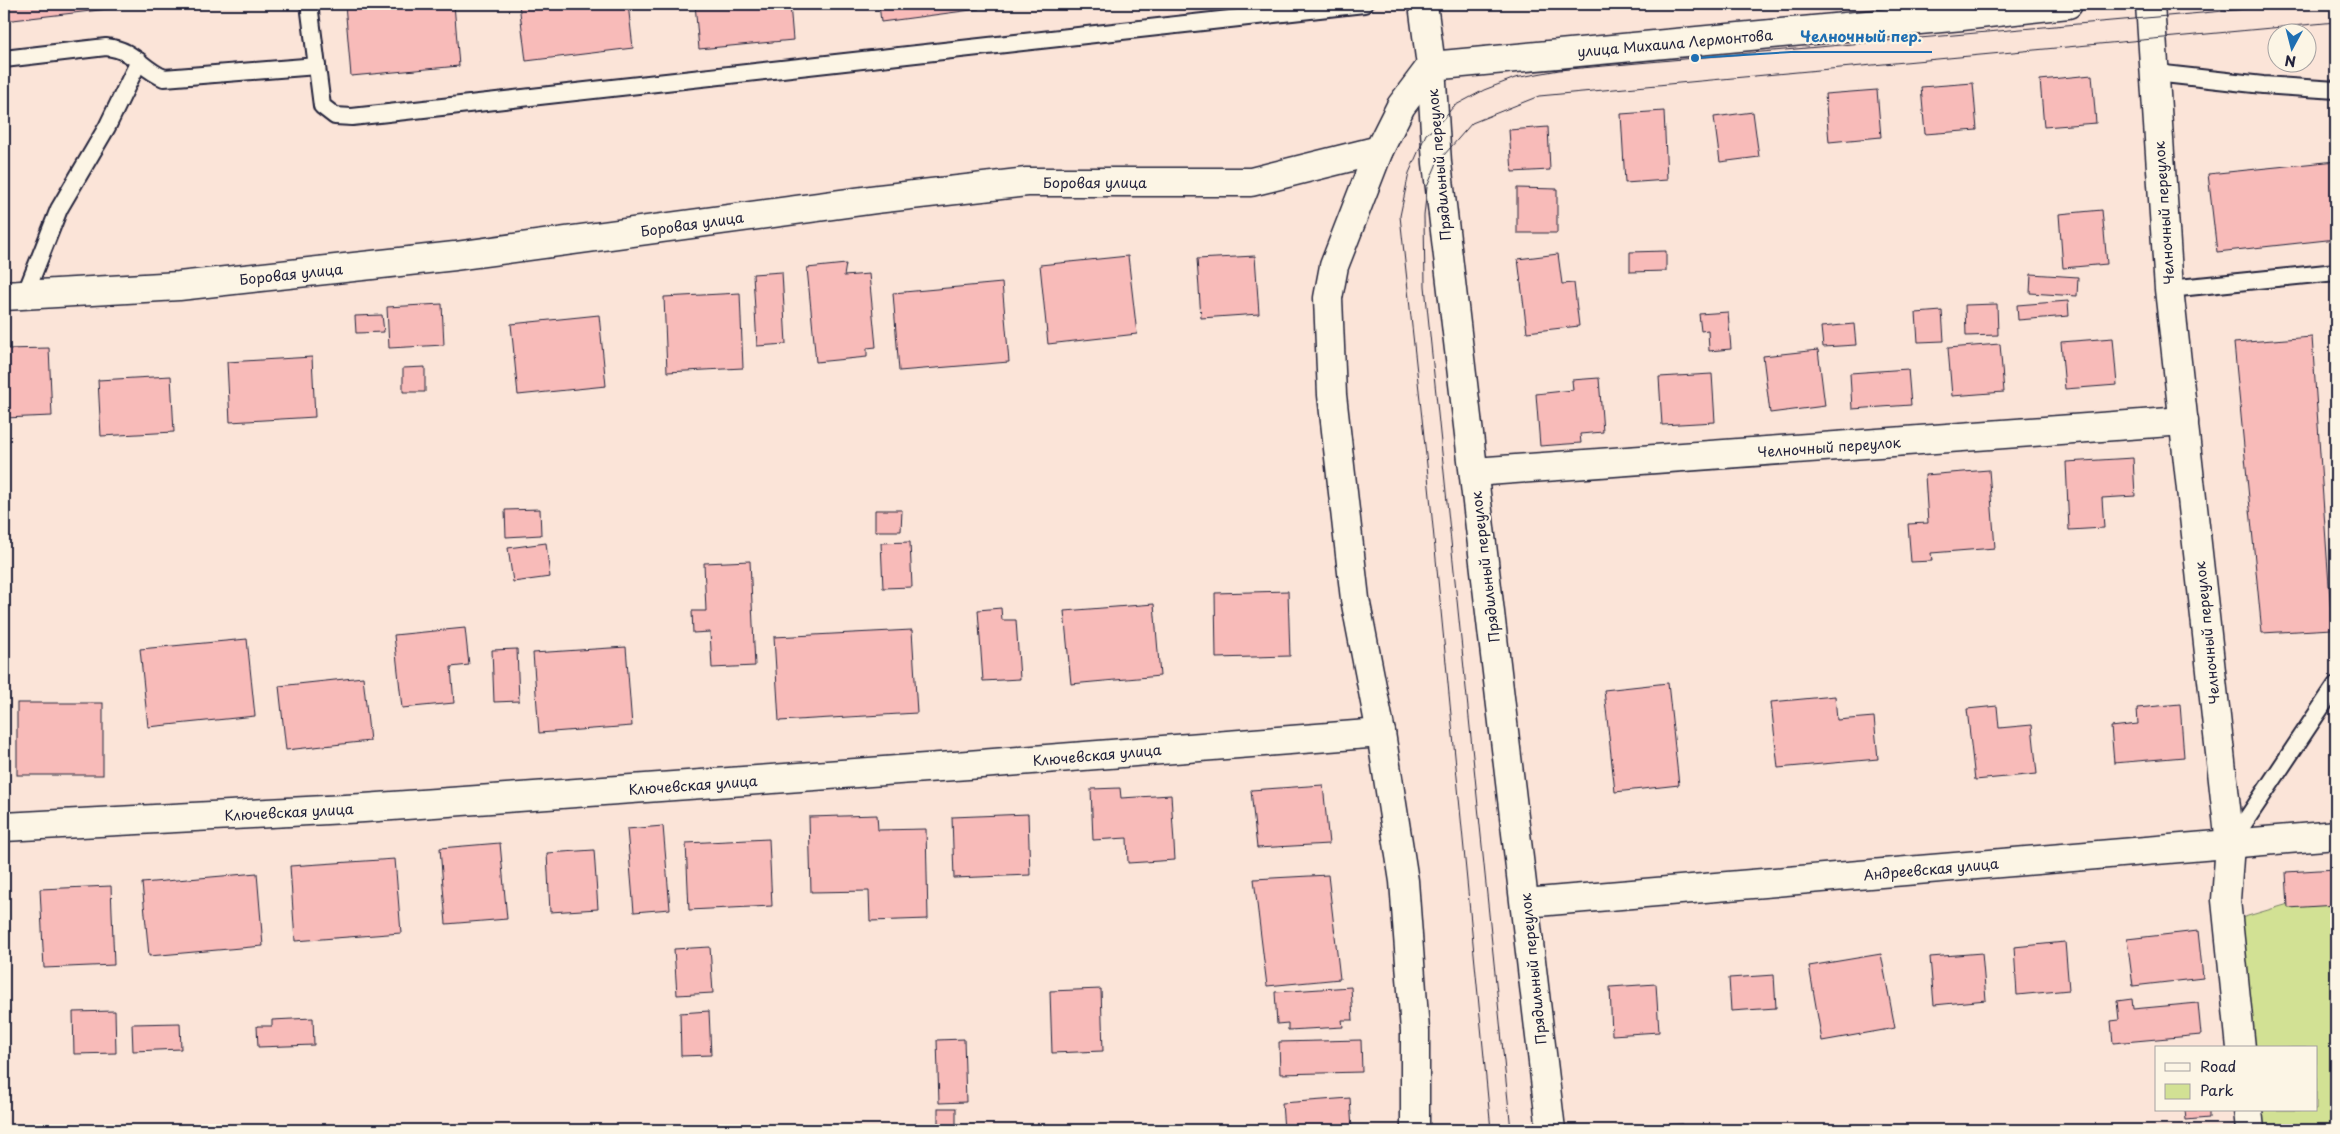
<svg xmlns="http://www.w3.org/2000/svg" width="2340" height="1134" font-family="'Playpen Sans',sans-serif">
<style>
.green{fill:#d2e194;stroke:#7a8268}
.building{fill:#f8bbb9;stroke:#22223b}
.lines{fill:none;stroke-linecap:round;stroke-linejoin:round}
.service-casing{stroke:#22223b;stroke-width:20}
.minor-casing{stroke:#22223b;stroke-width:31}
.tertiary-casing{stroke:#22223b;stroke-width:31}
.service{stroke:#fcf5e5;stroke-width:16}
.minor{stroke:#fcf5e5;stroke-width:28}
.tertiary{stroke:#fcf5e5;stroke-width:28}
.tram{stroke:#22223b;stroke-width:1}
.labels{text-anchor:middle;dominant-baseline:central;stroke-width:4.5;stroke-linejoin:round;paint-order:stroke}
.street-label{font-size:14px;fill:#22223b;stroke:#fcf5e5}
.leader{fill:none;stroke:#1f6fb2;stroke-width:2}
.callout-dot{fill:#1f6fb2;stroke:#fcf5e5;stroke-width:2}
.callout-label{font-size:15px;text-anchor:middle;font-weight:bold;fill:#1f6fb2;stroke:#fcf5e5;stroke-width:4.5;stroke-linejoin:round;paint-order:stroke}
</style>
<rect width="100%" height="100%" fill="#fbe4d8"/>
<filter id="ink" filterUnits="userSpaceOnUse"><feTurbulence type="fractalNoise" baseFrequency=".02" numOctaves="2"/><feDisplacementMap in="SourceGraphic" scale="10" xChannelSelector="R" yChannelSelector="G"/><feConvolveMatrix kernelMatrix="1 2 1 2 8 2 1 2 1" color-interpolation-filters="sRGB"/></filter>
<g filter="url(#ink)">
<path class="green" d="M 2336,890 L 2336,1130 L 2260,1130 L 2258,1110 L 2316,1110 L 2316,1048 L 2252,1048 L 2241,918 Z"/>
<g class="building">
<path d="M 4,4 L 143,4 L 143,5 L 4,21 Z"/>
<path d="M 345,4 L 454,4 L 459,66 L 351,76 Z"/>
<path d="M 519,4 L 628,4 L 633,48 L 526,61 Z"/>
<path d="M 695,4 L 790,4 L 793,40 L 699,49 Z"/>
<path d="M 879,4 L 979,4 L 979,9 L 881,22 Z"/>
<path d="M 2092,75 L 2096,123 L 2044,127 L 2040,80 Z"/>
<path d="M 1973,83 L 1977,130 L 1925,134 L 1921,87 Z"/>
<path d="M 1877,90 L 1881,137 L 1829,142 L 1825,94 Z"/>
<path d="M 1664,111 L 1667,180 L 1625,183 L 1621,114 Z"/>
<path d="M 1753,112 L 1759,157 L 1720,162 L 1714,117 Z"/>
<path d="M 1548,127 L 1550,170 L 1512,172 L 1509,130 Z"/>
<path d="M 2336,161 L 2336,239 L 2217,252 L 2208,174 Z"/>
<path d="M 1517,188 L 1557,189 L 1557,233 L 1517,233 Z"/>
<path d="M 2102,210 L 2107,264 L 2063,268 L 2059,214 Z"/>
<path d="M 1666,251 L 1666,271 L 1630,272 L 1630,252 Z"/>
<path d="M 1558,254 L 1562,284 L 1574,283 L 1579,326 L 1527,332 L 1518,259 Z"/>
<path d="M 1128,256 L 1137,334 L 1048,344 L 1040,265 Z"/>
<path d="M 1255,256 L 1259,314 L 1201,318 L 1197,259 Z"/>
<path d="M 846,264 L 844,276 L 869,274 L 876,347 L 867,348 L 867,357 L 816,362 L 807,268 Z"/>
<path d="M 782,272 L 786,344 L 757,346 L 753,274 Z"/>
<path d="M 2031,274 L 2078,277 L 2077,296 L 2030,293 Z"/>
<path d="M 1002,283 L 1009,362 L 899,371 L 893,293 Z"/>
<path d="M 740,293 L 743,368 L 667,372 L 664,297 Z"/>
<path d="M 2068,301 L 2069,316 L 2018,320 L 2017,305 Z"/>
<path d="M 442,304 L 444,345 L 389,348 L 387,307 Z"/>
<path d="M 1997,304 L 1998,335 L 1966,336 L 1965,305 Z"/>
<path d="M 1942,311 L 1944,341 L 1918,342 L 1916,313 Z"/>
<path d="M 1728,312 L 1731,349 L 1709,351 L 1708,330 L 1701,331 L 1699,314 Z"/>
<path d="M 382,315 L 384,332 L 356,333 L 355,316 Z"/>
<path d="M 599,315 L 606,386 L 518,395 L 511,324 Z"/>
<path d="M 1854,324 L 1856,345 L 1823,347 L 1821,327 Z"/>
<path d="M 2312,337 L 2332,629 L 2262,633 L 2234,343 Z"/>
<path d="M 2113,338 L 2117,385 L 2065,389 L 2061,342 Z"/>
<path d="M 2000,344 L 2004,392 L 1952,396 L 1948,348 Z"/>
<path d="M 49,348 L 52,416 L 4,418 L 4,349 Z"/>
<path d="M 1818,350 L 1825,406 L 1770,413 L 1763,356 Z"/>
<path d="M 312,357 L 315,417 L 230,422 L 227,362 Z"/>
<path d="M 425,367 L 425,392 L 403,392 L 403,368 Z"/>
<path d="M 1908,369 L 1911,405 L 1852,409 L 1850,373 Z"/>
<path d="M 1712,374 L 1715,422 L 1662,425 L 1659,377 Z"/>
<path d="M 171,376 L 174,432 L 101,436 L 98,380 Z"/>
<path d="M 1599,378 L 1603,432 L 1580,434 L 1581,443 L 1540,446 L 1536,394 L 1573,390 L 1572,380 Z"/>
<path d="M 2133,458 L 2135,496 L 2102,498 L 2104,528 L 2069,530 L 2066,462 Z"/>
<path d="M 1989,470 L 1995,548 L 1931,553 L 1932,561 L 1911,562 L 1908,524 L 1928,523 L 1925,475 Z"/>
<path d="M 540,509 L 541,535 L 506,537 L 505,510 Z"/>
<path d="M 875,510 L 902,510 L 901,531 L 875,531 Z"/>
<path d="M 910,542 L 912,587 L 883,588 L 881,543 Z"/>
<path d="M 546,543 L 550,577 L 513,582 L 508,548 Z"/>
<path d="M 750,561 L 755,666 L 712,668 L 710,632 L 693,633 L 692,611 L 706,611 L 704,563 Z"/>
<path d="M 1288,591 L 1290,656 L 1216,658 L 1215,593 Z"/>
<path d="M 1154,604 L 1160,676 L 1071,684 L 1064,611 Z"/>
<path d="M 1001,608 L 1002,620 L 1016,620 L 1020,679 L 983,681 L 978,610 Z"/>
<path d="M 465,628 L 469,665 L 451,667 L 454,703 L 402,708 L 394,635 Z"/>
<path d="M 912,630 L 917,713 L 779,721 L 774,637 Z"/>
<path d="M 247,639 L 255,716 L 148,727 L 140,649 Z"/>
<path d="M 626,647 L 632,726 L 539,733 L 533,653 Z"/>
<path d="M 517,649 L 519,701 L 494,702 L 492,650 Z"/>
<path d="M 363,677 L 370,741 L 286,750 L 279,686 Z"/>
<path d="M 1668,683 L 1679,785 L 1615,792 L 1604,690 Z"/>
<path d="M 1835,696 L 1837,720 L 1874,717 L 1878,759 L 1778,768 L 1771,702 Z"/>
<rect x="17" y="703" width="86" height="72"/>
<path d="M 2180,704 L 2184,757 L 2114,763 L 2111,727 L 2138,724 L 2137,708 Z"/>
<path d="M 1997,706 L 1999,728 L 2032,725 L 2037,774 L 1975,780 L 1967,709 Z"/>
<path d="M 1323,785 L 1329,844 L 1257,848 L 1251,790 Z"/>
<path d="M 1120,788 L 1121,798 L 1171,795 L 1175,860 L 1128,863 L 1127,838 L 1093,840 L 1091,789 Z"/>
<path d="M 1028,814 L 1030,875 L 954,878 L 952,817 Z"/>
<path d="M 877,815 L 878,830 L 926,829 L 928,919 L 870,921 L 869,891 L 811,892 L 809,817 Z"/>
<path d="M 663,826 L 670,909 L 634,912 L 627,829 Z"/>
<path d="M 769,839 L 772,906 L 689,910 L 686,843 Z"/>
<path d="M 500,843 L 507,919 L 446,924 L 440,848 Z"/>
<path d="M 594,850 L 598,909 L 550,912 L 547,853 Z"/>
<path d="M 395,859 L 401,933 L 295,941 L 290,866 Z"/>
<path d="M 2336,869 L 2336,905 L 2288,908 L 2286,872 Z"/>
<path d="M 257,873 L 263,946 L 149,956 L 142,883 Z"/>
<path d="M 1328,875 L 1340,979 L 1267,986 L 1254,879 Z"/>
<path d="M 111,886 L 114,965 L 44,968 L 40,889 Z"/>
<path d="M 2198,931 L 2203,978 L 2133,986 L 2127,939 Z"/>
<path d="M 2065,942 L 2069,990 L 2017,995 L 2014,947 Z"/>
<path d="M 710,947 L 713,993 L 677,995 L 674,949 Z"/>
<path d="M 1982,953 L 1986,1000 L 1934,1005 L 1930,957 Z"/>
<path d="M 1881,954 L 1895,1028 L 1822,1041 L 1809,966 Z"/>
<path d="M 1774,975 L 1776,1008 L 1731,1011 L 1729,978 Z"/>
<path d="M 1656,984 L 1659,1032 L 1612,1035 L 1610,987 Z"/>
<path d="M 1351,987 L 1353,1020 L 1342,1020 L 1343,1027 L 1288,1030 L 1288,1023 L 1277,1024 L 1275,992 Z"/>
<path d="M 1101,989 L 1103,1051 L 1052,1053 L 1050,991 Z"/>
<path d="M 2132,999 L 2133,1009 L 2198,1003 L 2201,1035 L 2113,1043 L 2111,1021 L 2119,1020 L 2117,1001 Z"/>
<path d="M 115,1011 L 116,1053 L 74,1054 L 73,1012 Z"/>
<path d="M 709,1011 L 711,1055 L 681,1056 L 680,1013 Z"/>
<path d="M 313,1018 L 314,1045 L 258,1047 L 257,1026 L 272,1026 L 272,1020 Z"/>
<path d="M 180,1023 L 181,1049 L 133,1051 L 132,1024 Z"/>
<path d="M 964,1039 L 966,1102 L 939,1103 L 937,1040 Z"/>
<path d="M 1361,1040 L 1362,1072 L 1280,1074 L 1279,1042 Z"/>
<path d="M 1350,1098 L 1352,1130 L 1284,1130 L 1282,1103 Z"/>
<rect x="938" y="1108" width="18" height="22"/>
<path d="M 2185,1110 L 2209,1110 L 2209,1118 L 2186,1120 Z"/>
<path d="M 1682,1124 L 1682,1130 L 1615,1130 L 1615,1127 Z"/>
</g>
<g class="lines">
<g class="service-casing">
<g id="service">
<path d="M 309,4 L 322,106 L 335,116 L 352,117 L 1364,4"/>
<path d="M 4,59 L 106,47 C 135,50 140,68 164,78 L 317,66"/>
<path d="M 2155,73 L 2263,85 L 2336,90"/>
<path d="M 2169,289 L 2336,272"/>
<path d="M 25,295 L 59,209 L 107,127 L 139,61"/>
<path d="M 2230,844 L 2336,685"/>
</g>
</g>
<g class="minor-casing">
<g id="minor">
<path d="M 2150,4 L 2169,289 L 2230,844 L 2226,900 L 2241,1048"/>
<path d="M 4,296 L 179,286 L 455,256 L 877,199 L 1027,182 L 1251,182 L 1379,150"/>
<path d="M 1474,472 L 2184,421"/>
<path d="M 4,827 L 364,808 L 968,765 L 1381,733"/>
<path d="M 1525,903 L 2336,835"/>
<path d="M 2248,1110 L 2250,1130"/>
<path d="M 1415,1130 L 1415,1031 L 1404,881 L 1381,733 L 1355,599 L 1332,395 L 1328,298 L 1334,266 L 1379,150 L 1401,106 L 1431,66 L 1962,16 L 2068,4"/>
</g>
</g>
<g class="tertiary-casing">
<path id="tertiary" d="M 1423,4 L 1431,66 L 1437,163 L 1551,1130"/>
</g>
<use href="#service" class="service"/>
<use href="#minor" class="minor"/>
<use href="#tertiary" class="tertiary"/>
<g class="tram">
<path d="M 1491,1130 L 1426,455 L 1400,216 L 1409,173 L 1426,134 L 1435,128 L 1454,106 L 1484,90 L 1515,78 L 1559,70 L 2303,4"/>
<path d="M 1511,1130 L 1425,286 L 1424,216 L 1427,187 L 1437,163 L 1472,123 L 1539,96 L 2336,22"/>
</g>
</g>
</g>
<g class="labels">
<g class="street-label">
<text transform="translate(1675 43) rotate(-5)">улица Михаила Лермонтова</text>
<text transform="translate(1439 165) rotate(-95)">Прядильный переулок</text>
<text x="1095" y="182">Боровая улица</text>
<text transform="translate(2164 213) rotate(-94)">Челночный переулок</text>
<text transform="translate(692 224) rotate(-8)">Боровая улица</text>
<text transform="translate(291 274) rotate(-6)">Боровая улица</text>
<text transform="translate(1829 447) rotate(-4)">Челночный переулок</text>
<text transform="translate(1485 567) rotate(-97)">Прядильный переулок</text>
<text transform="translate(2207 633) rotate(-96)">Челночный переулок</text>
<text transform="translate(1097 755) rotate(-5)">Ключевская улица</text>
<text transform="translate(693 785) rotate(-4)">Ключевская улица</text>
<text transform="translate(289 812) rotate(-3)">Ключевская улица</text>
<text transform="translate(1931 869) rotate(-5)">Андреевская улица</text>
<text transform="translate(1533 969) rotate(-96)">Прядильный переулок</text>
</g>
</g>
<path class="leader" d="M1695 58L1791 52H1932"/>
<circle class="callout-dot" cx="1695" cy="58" r="5"/>
<g class="callout-label">
<text x="1861" y="42">Челночный пер.</text>
</g>
<rect width="2340" height="1134" fill="none" stroke="#fcf5e5" stroke-width="20"/>
<rect x="10" y="10" width="2320" height="1114" fill="none" stroke="#22223b" stroke-width="2" filter="url(#ink)"/>
<rect x="2155" y="1046" width="162" height="65" fill="#fcf5e5" stroke="#a5a1a1"/>
<rect x="2165" y="1063" width="25" height="8" fill="#fcf5e5" stroke="#a5a1a1"/>
<text x="2200" y="1072" font-size="15" fill="#22223b">Road</text>
<rect x="2165" y="1084" width="25" height="15" fill="#d2e194" stroke="#a5a1a1"/>
<text x="2200" y="1096" font-size="15" fill="#22223b">Park</text>
<g transform="translate(2292 48) rotate(187)"><circle r="24" fill="#fcf5e5" stroke="#a5a1a1"/>
<path d="M0-4L9 19L0 12L-9 19Z" fill="#1f6fb2"/>
<text y="-8" font-size="14" font-weight="bold" text-anchor="middle" fill="#22223b">N</text>
</g>
</svg>
